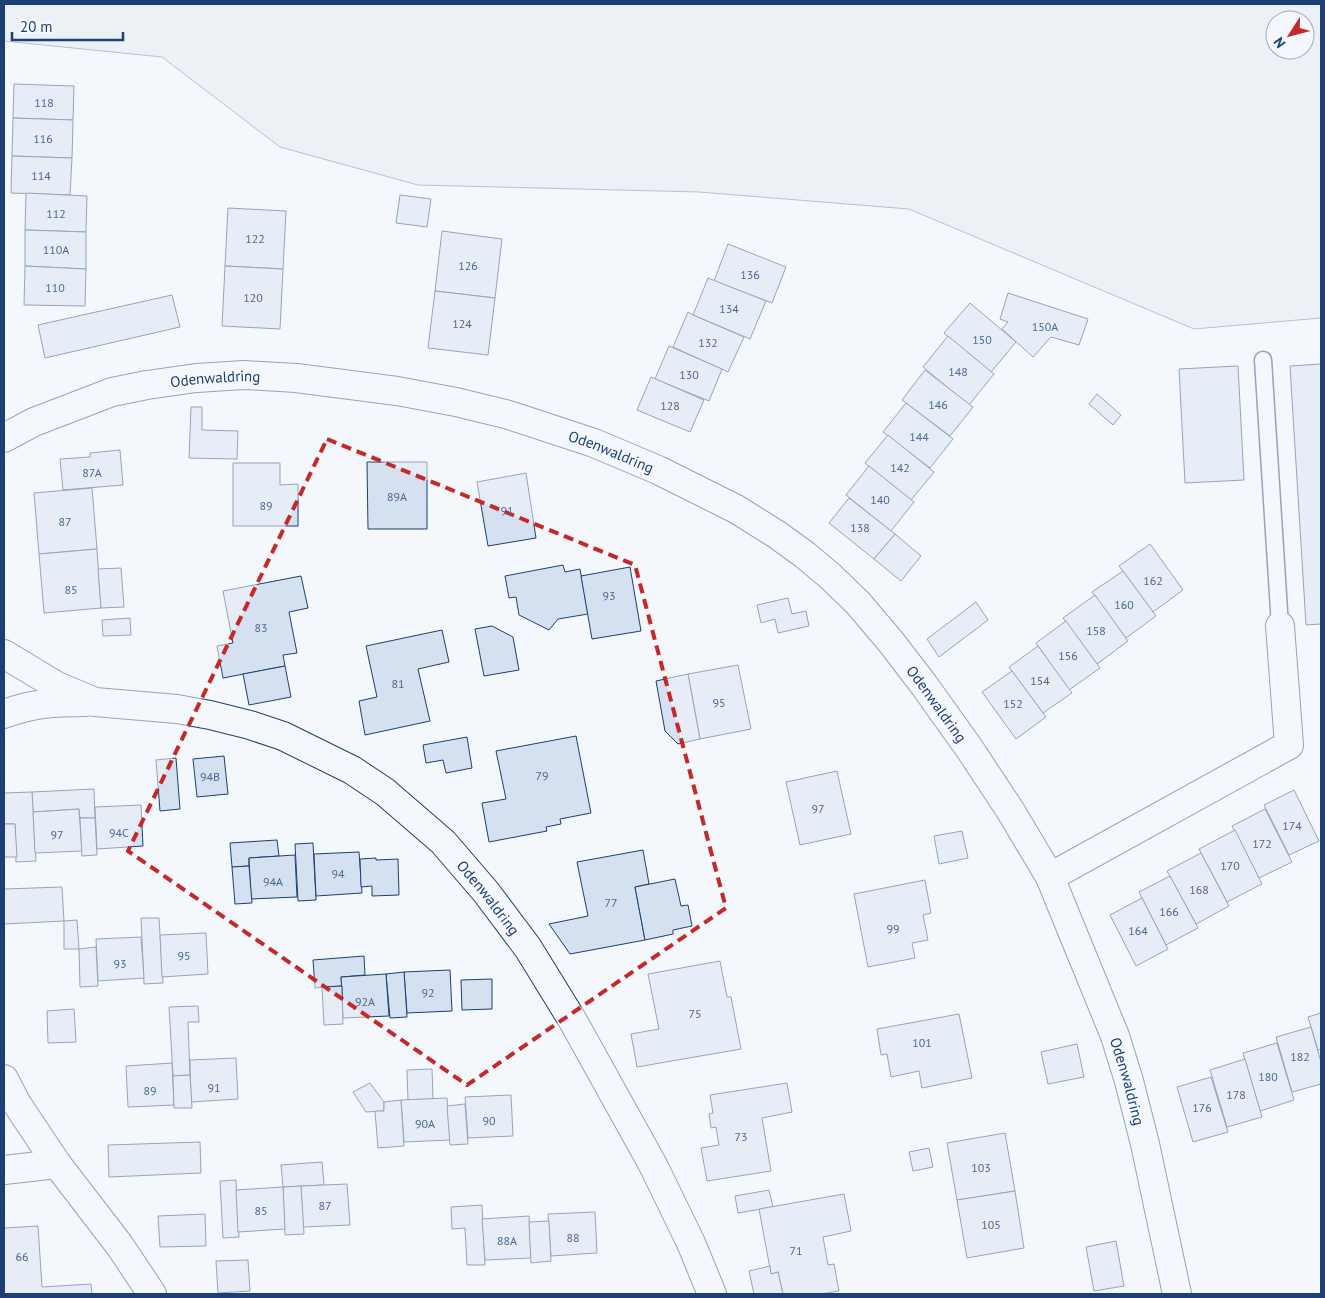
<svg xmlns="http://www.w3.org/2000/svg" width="1325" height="1298" font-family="'PT Sans',sans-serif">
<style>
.green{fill:#e3e9f0;stroke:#687fa3;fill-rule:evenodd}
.building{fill:#d5e0f0;stroke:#1d3f73}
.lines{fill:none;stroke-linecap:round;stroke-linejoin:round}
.service-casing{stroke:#1d3f73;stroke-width:19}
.minor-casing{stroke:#1d3f73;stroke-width:30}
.service{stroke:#f4f7fb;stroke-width:16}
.minor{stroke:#f4f7fb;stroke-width:28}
.marked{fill:none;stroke:#c62828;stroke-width:4;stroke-dasharray:10 6;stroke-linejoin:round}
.labels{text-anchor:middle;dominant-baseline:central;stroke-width:4;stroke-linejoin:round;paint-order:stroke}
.number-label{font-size:12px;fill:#4b6792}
.street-label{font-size:15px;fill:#1d3f73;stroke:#f4f7fb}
</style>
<rect width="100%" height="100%" fill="#f4f7fb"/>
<path class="green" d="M 4,4 L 1321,4 L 1321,318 L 1194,329 L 909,209 L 699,192 L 418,185 L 280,147 L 162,57 L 4,41 ZM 1275,20 L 1305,20 L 1305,50 L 1275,50 Z"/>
<g class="building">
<path d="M 14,84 L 74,86 L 73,120 L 13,118 Z"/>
<path d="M 13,118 L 73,120 L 72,158 L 12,156 Z"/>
<path d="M 12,156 L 72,158 L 70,195 L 11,193 Z"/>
<path d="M 26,193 L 87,196 L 86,232 L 25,230 Z"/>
<path d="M 400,195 L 431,199 L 427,227 L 396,223 Z"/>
<path d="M 228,208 L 286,211 L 283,269 L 225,266 Z"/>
<path d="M 25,230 L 86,232 L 86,269 L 25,266 Z"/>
<path d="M 442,231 L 502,239 L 495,298 L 435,291 Z"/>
<path d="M 728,244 L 786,267 L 772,303 L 714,281 Z"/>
<path d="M 25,266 L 86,269 L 85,306 L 24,305 Z"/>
<path d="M 225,266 L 283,269 L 280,329 L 222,326 Z"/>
<path d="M 708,278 L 766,301 L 750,339 L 693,315 Z"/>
<path d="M 435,291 L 495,298 L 488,355 L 428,348 Z"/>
<path d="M 1008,293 L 1088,319 L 1079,345 L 1051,337 L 1033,357 L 1002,329 L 1008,322 L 1000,319 Z"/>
<path d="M 172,295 L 180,327 L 45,358 L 38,325 Z"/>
<path d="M 970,303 L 1016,342 L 991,372 L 944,333 Z"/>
<path d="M 688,312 L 693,315 L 744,337 L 728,372 L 673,347 Z"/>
<path d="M 948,336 L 994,374 L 969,405 L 923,367 Z"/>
<path d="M 669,346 L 722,369 L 709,401 L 655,379 Z"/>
<path d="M 1321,364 L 1321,624 L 1306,625 L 1290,366 Z"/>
<path d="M 1238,366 L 1244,480 L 1185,483 L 1179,369 Z"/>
<path d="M 925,370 L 973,407 L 950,436 L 902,400 Z"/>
<path d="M 651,377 L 704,400 L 690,432 L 637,410 Z"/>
<path d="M 1097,394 L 1121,415 L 1113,425 L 1089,404 Z"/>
<path d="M 906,403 L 953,439 L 930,468 L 883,432 Z"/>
<path d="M 191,407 L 202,407 L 202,430 L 238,431 L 237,459 L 189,458 Z"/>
<path d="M 888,435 L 934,472 L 911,500 L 865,463 Z"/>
<path d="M 120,450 L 123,485 L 63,490 L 60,459 L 90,457 L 90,453 Z"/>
<path d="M 367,462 L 427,462 L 427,529 L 368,529 Z"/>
<path d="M 233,463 L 280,463 L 280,485 L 298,484 L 298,526 L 233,526 Z"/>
<path d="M 869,466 L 914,502 L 891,531 L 846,495 Z"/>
<path d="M 526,473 L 536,538 L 488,546 L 477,482 Z"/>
<path d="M 92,488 L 97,549 L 39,554 L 34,493 Z"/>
<path d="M 849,498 L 895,534 L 874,559 L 829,523 Z"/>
<path d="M 895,534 L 921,556 L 901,581 L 874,559 Z"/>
<path d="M 1150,544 L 1183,590 L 1153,612 L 1119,566 Z"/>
<path d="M 97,549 L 101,608 L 44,613 L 39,554 Z"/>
<path d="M 563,565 L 565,572 L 580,569 L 588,614 L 558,619 L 549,630 L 519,615 L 516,597 L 509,598 L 505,576 Z"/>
<path d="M 630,567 L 641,631 L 592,639 L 581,576 Z"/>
<path d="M 121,568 L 124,607 L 101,608 L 98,569 Z"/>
<path d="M 1123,571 L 1156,616 L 1126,638 L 1092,592 Z"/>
<path d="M 301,576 L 308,608 L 289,612 L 297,653 L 283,655 L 285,666 L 223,678 L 217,646 L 233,643 L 223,591 Z"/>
<path d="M 1095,595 L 1128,641 L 1097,664 L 1063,618 Z"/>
<path d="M 788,598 L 792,614 L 806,611 L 809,626 L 778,633 L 775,619 L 761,623 L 757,605 Z"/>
<path d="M 976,602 L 988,620 L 939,657 L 927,639 Z"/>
<path d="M 130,618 L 131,635 L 103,636 L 102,620 Z"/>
<path d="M 1066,621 L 1100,668 L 1069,690 L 1036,643 Z"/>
<path d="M 492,626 L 513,637 L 519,670 L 484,676 L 475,629 Z"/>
<path d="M 442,630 L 449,662 L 418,669 L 430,721 L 365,735 L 359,701 L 377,697 L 366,646 Z"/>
<path d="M 1038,646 L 1072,693 L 1043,713 L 1009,667 Z"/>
<path d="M 738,665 L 751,729 L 700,739 L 688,674 Z"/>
<path d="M 285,666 L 291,697 L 249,705 L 243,674 Z"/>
<path d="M 1012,671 L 1046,717 L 1016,739 L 982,692 Z"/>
<path d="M 688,674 L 700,739 L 678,744 L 665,731 L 656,681 Z"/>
<path d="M 576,736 L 591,813 L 560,819 L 561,824 L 546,827 L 547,831 L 489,842 L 482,803 L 506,799 L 496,751 Z"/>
<path d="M 467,737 L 472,768 L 446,773 L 443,760 L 426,763 L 423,745 Z"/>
<path d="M 224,756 L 228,794 L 197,797 L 193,759 Z"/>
<path d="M 176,758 L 180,809 L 160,811 L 156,760 Z"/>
<path d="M 837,771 L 851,834 L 800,845 L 786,782 Z"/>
<path d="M 94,789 L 95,818 L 80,818 L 79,809 L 33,812 L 32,792 Z"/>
<path d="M 1294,790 L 1319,841 L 1289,855 L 1264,805 Z"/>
<path d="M 32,792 L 36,861 L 16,862 L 15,824 L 4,824 L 4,793 Z"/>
<path d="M 141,805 L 143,846 L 97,849 L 95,807 Z"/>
<path d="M 79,809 L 82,851 L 35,853 L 33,812 Z"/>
<path d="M 1265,809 L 1292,862 L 1259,878 L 1232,826 Z"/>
<path d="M 80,818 L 95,818 L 97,855 L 82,856 Z"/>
<path d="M 4,824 L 15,824 L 17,857 L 4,857 Z"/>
<path d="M 1235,830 L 1262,884 L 1227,902 L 1199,849 Z"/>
<path d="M 962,831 L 968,858 L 939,864 L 934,836 Z"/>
<path d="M 277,840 L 279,856 L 249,858 L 249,866 L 232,867 L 230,843 Z"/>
<path d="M 313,843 L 316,900 L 298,901 L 295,844 Z"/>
<path d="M 643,850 L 649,884 L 635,887 L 645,940 L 570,954 L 549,924 L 588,916 L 577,862 Z"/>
<path d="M 359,852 L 362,893 L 316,896 L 314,854 Z"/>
<path d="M 1201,853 L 1229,906 L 1196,924 L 1167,871 Z"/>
<path d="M 295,855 L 297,897 L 251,899 L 249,858 Z"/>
<path d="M 376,858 L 376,860 L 398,859 L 399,895 L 372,896 L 372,886 L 361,887 L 360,859 Z"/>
<path d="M 249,866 L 252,903 L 235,904 L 232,867 Z"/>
<path d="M 1170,876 L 1198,928 L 1166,945 L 1139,892 Z"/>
<path d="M 675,879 L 681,906 L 688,905 L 692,926 L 673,930 L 673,934 L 645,940 L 635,887 Z"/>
<path d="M 925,880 L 931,913 L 923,915 L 928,940 L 912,943 L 915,958 L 868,967 L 854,894 Z"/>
<path d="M 62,887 L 64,921 L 4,924 L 4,889 Z"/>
<path d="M 1142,898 L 1168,949 L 1136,966 L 1110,915 Z"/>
<path d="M 141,918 L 159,918 L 163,983 L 144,984 Z"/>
<path d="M 77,920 L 79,949 L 64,949 L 64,921 Z"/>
<path d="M 206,933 L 208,974 L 162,977 L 160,935 Z"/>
<path d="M 141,937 L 144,978 L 98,981 L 96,939 Z"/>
<path d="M 96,947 L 98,986 L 80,987 L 79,949 Z"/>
<path d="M 364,956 L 365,975 L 341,977 L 342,986 L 315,988 L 313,960 Z"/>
<path d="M 720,961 L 727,997 L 731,997 L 741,1049 L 637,1067 L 631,1034 L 659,1029 L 648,974 Z"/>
<path d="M 450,970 L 452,1011 L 407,1013 L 404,972 Z"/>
<path d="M 404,972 L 407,1017 L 390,1018 L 386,974 Z"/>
<path d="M 386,974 L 389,1016 L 343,1018 L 341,977 Z"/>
<path d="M 492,979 L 492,1009 L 462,1010 L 461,980 Z"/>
<path d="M 342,986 L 343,1024 L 324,1025 L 322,987 Z"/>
<path d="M 198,1006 L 199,1022 L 188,1022 L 190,1075 L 173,1076 L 169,1007 Z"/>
<path d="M 74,1009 L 76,1042 L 48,1043 L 47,1011 Z"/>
<path d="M 1321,1013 L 1321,1049 L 1318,1050 L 1308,1017 Z"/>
<path d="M 959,1014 L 972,1078 L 922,1088 L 919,1071 L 891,1077 L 887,1054 L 881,1055 L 877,1029 Z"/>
<path d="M 1311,1027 L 1321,1062 L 1321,1084 L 1292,1092 L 1276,1037 Z"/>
<path d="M 1277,1043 L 1294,1100 L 1260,1111 L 1243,1053 Z"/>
<path d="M 1077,1044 L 1084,1077 L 1048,1084 L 1041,1052 Z"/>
<path d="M 236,1058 L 238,1099 L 191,1102 L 190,1060 Z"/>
<path d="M 1245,1059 L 1262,1117 L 1227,1127 L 1210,1070 Z"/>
<path d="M 172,1063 L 174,1105 L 128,1107 L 126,1066 Z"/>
<path d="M 432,1069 L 433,1099 L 408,1100 L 407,1070 Z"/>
<path d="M 190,1075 L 192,1108 L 174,1108 L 173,1076 Z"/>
<path d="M 1211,1077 L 1228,1132 L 1193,1142 L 1177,1087 Z"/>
<path d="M 370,1083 L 384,1102 L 384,1111 L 366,1112 L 353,1092 Z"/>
<path d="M 787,1083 L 792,1112 L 762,1118 L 771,1171 L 707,1181 L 701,1148 L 719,1145 L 716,1127 L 711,1128 L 709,1114 L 713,1113 L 710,1095 Z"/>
<path d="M 511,1095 L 513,1136 L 468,1138 L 465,1097 Z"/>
<path d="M 447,1098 L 450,1140 L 404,1142 L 401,1100 Z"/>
<path d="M 401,1100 L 404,1146 L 378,1148 L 375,1111 L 384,1111 L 384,1102 Z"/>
<path d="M 465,1104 L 468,1144 L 450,1145 L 447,1106 Z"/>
<path d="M 1005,1133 L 1015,1191 L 957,1200 L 947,1143 Z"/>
<path d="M 200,1142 L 201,1173 L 109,1177 L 108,1145 Z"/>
<path d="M 929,1148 L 933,1167 L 913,1171 L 909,1152 Z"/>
<path d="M 322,1162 L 324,1185 L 283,1187 L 281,1165 Z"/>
<path d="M 236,1180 L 239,1237 L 223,1238 L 220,1181 Z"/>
<path d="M 347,1184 L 350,1225 L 303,1227 L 301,1186 Z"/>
<path d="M 301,1186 L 304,1234 L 285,1235 L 283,1187 Z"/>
<path d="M 283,1187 L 285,1229 L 238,1232 L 236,1190 Z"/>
<path d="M 769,1190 L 773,1207 L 738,1213 L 735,1196 Z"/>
<path d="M 1015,1191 L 1024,1248 L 967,1258 L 957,1200 Z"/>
<path d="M 844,1194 L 851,1231 L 823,1237 L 828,1265 L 834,1264 L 839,1291 L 820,1294 L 783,1294 L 778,1272 L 771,1274 L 759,1209 Z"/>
<path d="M 482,1205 L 485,1265 L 467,1265 L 465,1228 L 452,1229 L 451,1207 Z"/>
<path d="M 595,1212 L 597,1253 L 551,1256 L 548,1214 Z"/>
<path d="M 205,1214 L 206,1246 L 160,1247 L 158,1216 Z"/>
<path d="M 529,1216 L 531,1258 L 485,1260 L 482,1219 Z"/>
<path d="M 549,1221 L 551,1261 L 531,1263 L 529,1222 Z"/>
<path d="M 38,1226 L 42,1287 L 91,1284 L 92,1294 L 4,1294 L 4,1228 Z"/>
<path d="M 1116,1241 L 1124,1286 L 1094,1291 L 1086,1247 Z"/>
<path d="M 248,1260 L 250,1291 L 218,1293 L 216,1261 Z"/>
<path d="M 770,1266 L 771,1274 L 778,1272 L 783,1294 L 754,1294 L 749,1271 Z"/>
</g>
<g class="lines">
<g class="service-casing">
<path id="service" d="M 1263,360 L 1280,626"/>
</g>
<g class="minor-casing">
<g id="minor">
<path id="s1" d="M 4,438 L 34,422 L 112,392 L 147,385 L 196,378 L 244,375 L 296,378 L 343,384 L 397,391 L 456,402 L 509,415 L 594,443 L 658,470 L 736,509 L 776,534 L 805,555 L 830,576 L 858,603 L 891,642 L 924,685 L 969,748 L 1010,810 L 1050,877 L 1115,1036 L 1129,1081 L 1145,1144 L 1177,1294"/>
<path id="s2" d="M 4,654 L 57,686 L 95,702 L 177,709 L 210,715 L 250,725 L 283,736 L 352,770 L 385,792 L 443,842 L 486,892 L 528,948 L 573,1021 L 653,1165 L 691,1243 L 712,1294"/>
<path d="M 4,714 C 33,703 55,702 86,702"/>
<path d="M 1050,877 L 1289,745 L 1280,626"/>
<path d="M 4,1079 L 17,1104 L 57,1164 L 120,1246 L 152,1294"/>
<path d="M 4,1170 L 57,1164"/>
</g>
</g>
<use href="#service" class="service"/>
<use href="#minor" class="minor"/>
</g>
<path d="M0 0H1325V1298H0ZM 327,439 L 635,565 L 726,908 L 467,1085 L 128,851 Z" fill="#f4f7fb" fill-opacity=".55" fill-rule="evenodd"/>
<path class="marked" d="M 327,439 L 635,565 L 726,908 L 467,1085 L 128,851 Z"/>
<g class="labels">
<g class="number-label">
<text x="44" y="102">118</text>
<text x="43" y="138">116</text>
<text x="41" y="175">114</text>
<text x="56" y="213">112</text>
<text x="255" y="238">122</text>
<text x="56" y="249">110A</text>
<text x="468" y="265">126</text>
<text x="750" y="274">136</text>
<text x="55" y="287">110</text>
<text x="253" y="297">120</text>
<text x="729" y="308">134</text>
<text x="462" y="323">124</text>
<text x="1045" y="326">150A</text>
<text x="982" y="339">150</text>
<text x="708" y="342">132</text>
<text x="958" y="371">148</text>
<text x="689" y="374">130</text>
<text x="938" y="404">146</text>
<text x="670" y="405">128</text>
<text x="919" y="436">144</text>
<text x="900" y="467">142</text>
<text x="92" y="472">87A</text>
<text x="397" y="496">89A</text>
<text x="880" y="499">140</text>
<text x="266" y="505">89</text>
<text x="507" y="510">91</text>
<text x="65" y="521">87</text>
<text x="860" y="527">138</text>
<text x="1153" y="580">162</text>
<text x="71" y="589">85</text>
<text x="609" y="595">93</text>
<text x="1124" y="604">160</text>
<text x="261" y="627">83</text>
<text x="1096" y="630">158</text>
<text x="1068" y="655">156</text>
<text x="1040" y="680">154</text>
<text x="398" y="683">81</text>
<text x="719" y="702">95</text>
<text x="1013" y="703">152</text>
<text x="542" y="775">79</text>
<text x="210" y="776">94B</text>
<text x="818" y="808">97</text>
<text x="1292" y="825">174</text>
<text x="119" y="832">94C</text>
<text x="57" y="834">97</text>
<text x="1262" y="843">172</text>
<text x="1230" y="865">170</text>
<text x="338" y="873">94</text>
<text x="273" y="881">94A</text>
<text x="1199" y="889">168</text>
<text x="611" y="902">77</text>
<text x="1169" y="911">166</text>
<text x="893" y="928">99</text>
<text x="1138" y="930">164</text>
<text x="184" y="955">95</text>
<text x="120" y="963">93</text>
<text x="428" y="992">92</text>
<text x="365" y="1001">92A</text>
<text x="695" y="1013">75</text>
<text x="922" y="1042">101</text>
<text x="1300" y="1056">182</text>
<text x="1268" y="1076">180</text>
<text x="214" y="1087">91</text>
<text x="150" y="1090">89</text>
<text x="1236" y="1094">178</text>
<text x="1202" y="1107">176</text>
<text x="489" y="1120">90</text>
<text x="425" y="1123">90A</text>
<text x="741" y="1136">73</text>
<text x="981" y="1167">103</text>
<text x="325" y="1205">87</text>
<text x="261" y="1210">85</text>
<text x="991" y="1224">105</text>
<text x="573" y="1237">88</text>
<text x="507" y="1240">88A</text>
<text x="796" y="1250">71</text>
<text x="22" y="1256">66</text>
</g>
<g class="street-label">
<text stroke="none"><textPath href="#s1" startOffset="222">Odenwaldring</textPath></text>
<text stroke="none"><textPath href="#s1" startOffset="628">Odenwaldring</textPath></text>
<text stroke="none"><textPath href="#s1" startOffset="1048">Odenwaldring</textPath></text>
<text stroke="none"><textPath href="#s2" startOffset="560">Odenwaldring</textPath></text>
<text stroke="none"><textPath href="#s1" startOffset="1474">Odenwaldring</textPath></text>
</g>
</g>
<rect width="1325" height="1298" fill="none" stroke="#1d3f73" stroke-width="10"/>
<g transform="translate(1290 35) rotate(234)"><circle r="24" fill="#f4f7fb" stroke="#9eadc5"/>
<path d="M0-4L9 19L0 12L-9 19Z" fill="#c62828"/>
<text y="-8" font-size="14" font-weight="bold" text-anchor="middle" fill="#1d3f73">N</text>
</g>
<path d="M12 32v8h111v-8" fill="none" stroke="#1d3f73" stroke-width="2.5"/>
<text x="20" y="32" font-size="15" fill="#1d3f73" stroke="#f4f7fb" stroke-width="4" paint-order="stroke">20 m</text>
</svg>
